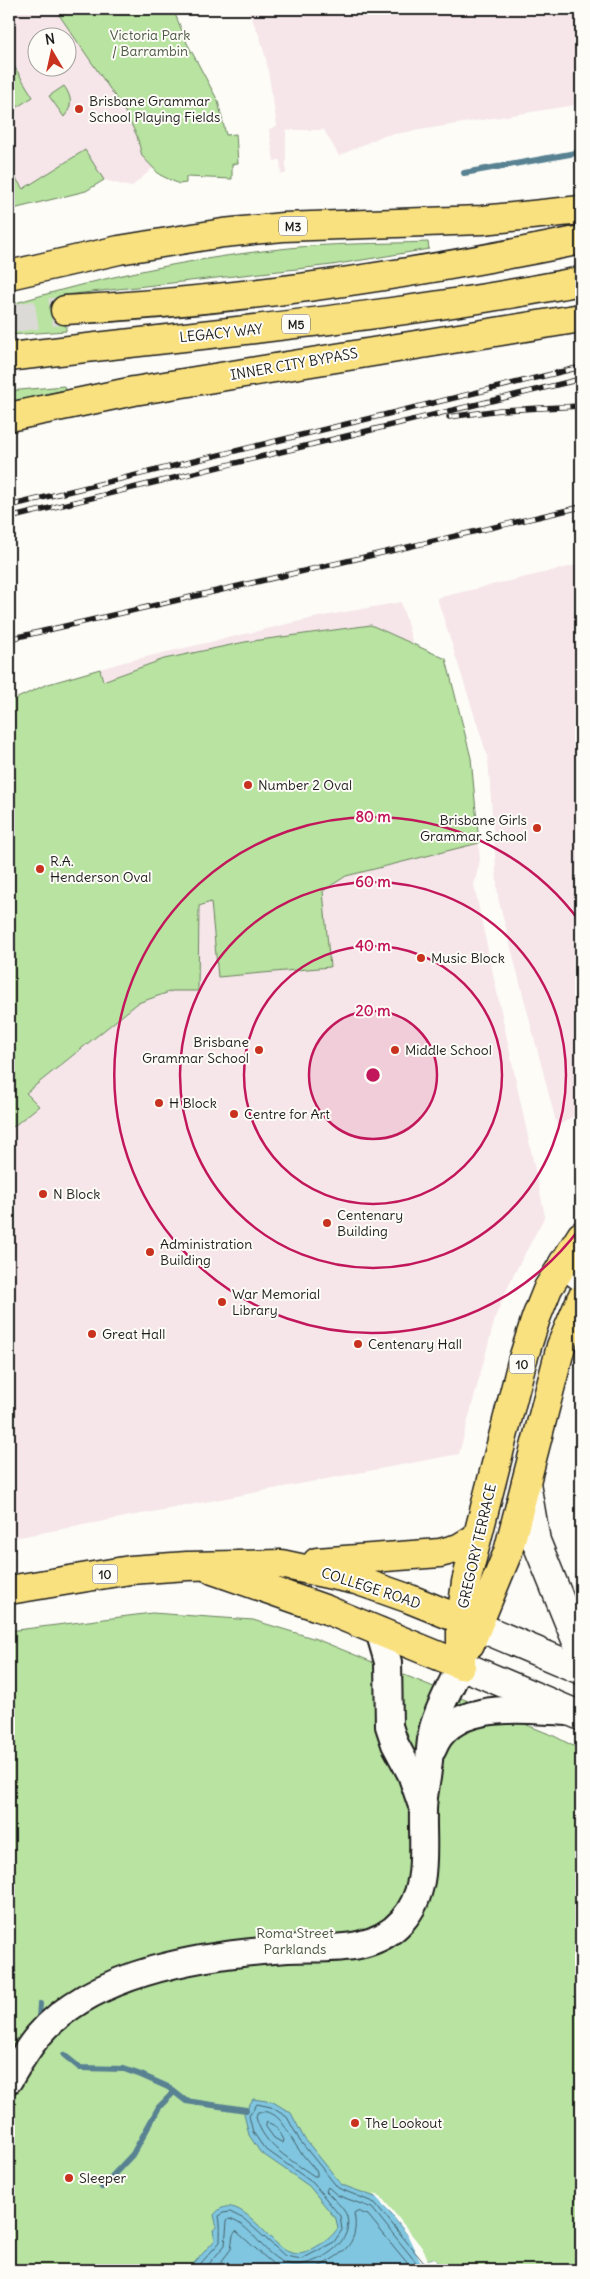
<svg xmlns="http://www.w3.org/2000/svg" width="590" height="2279" font-family="Delius,sans-serif">
<style>
.built{fill:#f6e6ea;fill-rule:evenodd}
.green{fill:#b8e3a1;stroke:#6a805e}
.water{fill:#80c6e0;stroke:#588292}
.pier{fill:#fdfcf7}
.lines{fill:none;stroke-linecap:round;stroke-linejoin:round}
.shore{stroke:#44606a;stroke-width:1}
.stream{stroke:#588292;stroke-width:6}
.motorway-tunnel{stroke:#dbdad6;stroke-width:28;stroke-dasharray:28 14;stroke-linecap:butt}
.tertiary-casing{stroke:#1c1c1c;stroke-width:30}
.secondary-casing{stroke:#1c1c1c;stroke-width:31}
.primary-casing{stroke:#1c1c1c;stroke-width:31}
.motorway-casing{stroke:#1c1c1c;stroke-width:31}
.tertiary{stroke:#fdfcf7;stroke-width:26}
.secondary{stroke:#fdfcf7;stroke-width:28}
.primary{stroke:#fae180;stroke-width:28}
.motorway{stroke:#fae180;stroke-width:28}
.rail-casing{stroke:#1c1c1c;stroke-width:5.5}
.rail{stroke:#fdfcf7;stroke-width:4;stroke-dasharray:11;stroke-linecap:butt}
.ring{fill:none;stroke:#c2185b;stroke-width:2.5}
.poi-dot{fill:#c8321e;stroke:#fdfcf7;stroke-width:2}
.labels{text-anchor:middle;dominant-baseline:central;stroke-width:4;stroke-linejoin:round;paint-order:stroke}
.shield{fill:#fdfcf7;stroke:#605f5e;stroke-width:1}
.shield-label{font-size:12px;font-weight:bold;fill:#1c1c1c}
.park-label{font-size:14px;fill:#4b5844;stroke:#fdfcf7}
.poi-label{font-size:14px;fill:#1c1c1c;stroke:#fdfcf7;text-anchor:start}
.street-label{font-size:14px;fill:#1c1c1c;stroke:#fdfcf7}
.centre{fill:#c2185b;stroke:#fdfcf7;stroke-width:2.5}
.ring-label{font-size:15px;text-anchor:middle;font-weight:bold;fill:#c2185b;stroke:#fdfcf7;stroke-width:4;stroke-linejoin:round;paint-order:stroke}
</style>
<rect width="100%" height="100%" fill="#fdfcf7"/>
<filter id="ink" filterUnits="userSpaceOnUse"><feTurbulence type="fractalNoise" baseFrequency=".02" numOctaves="2"/><feDisplacementMap in="SourceGraphic" scale="10" xChannelSelector="R" yChannelSelector="G"/><feConvolveMatrix kernelMatrix="1 2 1 2 8 2 1 2 1" color-interpolation-filters="sRGB"/></filter>
<g filter="url(#ink)">
<g class="built">
<path d="M 9,9 L 89,9 L 173,151 L 131,187 L 104,180 L 86,191 L 9,210 ZM 38,38 L 68,38 L 68,68 L 38,68 Z"/>
<path d="M 247,9 L 581,9 L 581,104 L 382,136 L 339,156 L 324,130 L 286,130 L 286,174 L 281,174 L 280,160 L 274,161 L 269,129 L 277,126 L 266,59 L 260,37 Z"/>
<path d="M 581,564 L 581,1112 L 557,1126 L 498,898 L 488,758 L 437,598 Z"/>
<path d="M 401,602 L 413,644 L 446,659 L 471,758 L 480,860 L 474,885 L 545,1216 L 513,1276 L 496,1315 L 459,1454 L 9,1539 L 9,702 L 45,685 L 124,662 L 318,617 Z"/>
</g>
<g class="green">
<path d="M 55,9 L 173,9 L 187,43 L 218,101 L 226,135 L 236,134 L 238,163 L 232,164 L 232,179 L 186,177 L 186,183 L 179,184 L 160,175 L 142,156 L 137,136 L 123,108 Z"/>
<path d="M 9,58 L 33,97 L 9,112 Z"/>
<path d="M 64,86 C 72,97 73,106 64,117 L 49,96 Z"/>
<path d="M 85,150 L 104,180 L 86,191 L 9,210 L 9,178 L 15,177 L 23,189 Z"/>
<path d="M 428,242 L 429,249 L 332,265 L 65,295 L 66,331 L 9,335 L 9,305 C 97,278 188,259 280,249 C 329,243 379,244 428,242 Z"/>
<path d="M 64,386 L 65,390 L 9,402 L 9,391 Z"/>
<path d="M 371,625 L 446,659 L 471,758 L 479,843 L 346,876 L 323,891 L 330,967 L 218,977 L 211,902 L 199,906 L 198,991 L 172,991 L 138,1003 L 26,1093 L 39,1106 L 9,1130 L 9,702 L 45,685 L 100,669 L 103,681 L 164,659 L 245,642 Z"/>
<path d="M 152,1613 L 253,1620 L 316,1639 L 554,1736 L 581,1750 L 581,2270 L 9,2270 L 9,1631 Z"/>
</g>
<path class="water" d="M 253,2099 L 273,2102 L 291,2113 L 304,2138 L 342,2185 L 378,2198 L 428,2260 L 434,2258 L 442,2270 L 197,2270 L 194,2263 L 215,2240 L 213,2230 L 217,2227 L 214,2215 C 237,2185 270,2246 289,2252 C 299,2256 306,2253 314,2248 C 325,2242 331,2238 338,2228 L 336,2219 L 309,2186 L 260,2152 L 249,2135 L 244,2114 Z"/>
<path class="pier" d="M 373,2194 L 380,2196 L 392,2210 L 424,2250 L 428,2260 L 434,2258 L 442,2270 L 424,2270 L 407,2234 L 390,2212 Z"/>
<g class="lines">
<g class="shore">
<path d="M 258,2112 C 279,2108 286,2130 295,2144 C 301,2154 310,2163 317,2172 L 317,2176 L 314,2176 C 290,2159 263,2146 256,2117 Z"/>
<path d="M 267,2122 L 277,2127 L 284,2140 L 283,2143 L 274,2138 L 266,2127 Z"/>
<path d="M 201,2270 L 201,2263 L 220,2242 C 220,2233 221,2226 219,2216 L 223,2213 L 230,2212 L 244,2219 L 285,2256 L 302,2259 L 334,2242 L 342,2230 L 340,2216 L 313,2183 L 264,2148 L 253,2132 L 249,2116 L 257,2104 L 271,2107 L 287,2117 L 300,2141 L 338,2188 L 375,2203 L 424,2263 L 432,2265 L 436,2270"/>
<path d="M 208,2270 L 208,2265 L 225,2245 L 227,2221 L 229,2219 C 252,2225 262,2253 283,2262 C 307,2273 355,2246 347,2217 C 345,2208 332,2198 326,2191 L 328,2187 L 337,2195 L 372,2208 L 419,2266 L 425,2270"/>
<path d="M 215,2270 L 231,2249 L 233,2235 L 236,2231 L 275,2266 L 283,2270"/>
<path d="M 313,2270 C 338,2256 361,2247 354,2213 L 357,2211 L 368,2215 L 413,2270"/>
</g>
<g class="stream">
<path d="M 464,173 L 581,152"/>
<path d="M 39,2018 L 40,2004"/>
<path d="M 64,2055 L 80,2068 L 124,2069 L 141,2075 L 168,2087 L 186,2101 L 246,2110"/>
<path d="M 102,2187 L 133,2154 L 159,2107 L 174,2092"/>
</g>
<path class="motorway-tunnel" d="M 9,319 L 65,310"/>
<g class="tertiary-casing">
<g id="tertiary">
<path d="M 379,1631 L 388,1662 L 389,1726 L 395,1744 L 411,1774 L 421,1803"/>
<path d="M 433,1749 C 452,1698 527,1711 571,1712"/>
<path d="M 9,2080 C 18,2065 26,2050 38,2036 C 94,1970 207,1954 288,1949 C 327,1947 373,1954 402,1921 C 430,1890 422,1849 423,1810 C 423,1796 427,1782 428,1769 C 430,1755 430,1740 433,1728 C 439,1706 451,1686 461,1665"/>
</g>
</g>
<g class="secondary-casing">
<g id="secondary">
<path d="M 563,1263 L 581,1277"/>
<path d="M 526,1483 L 536,1541 L 581,1652"/>
<path d="M 477,1626 L 581,1670"/>
<path d="M 461,1665 L 581,1716"/>
</g>
</g>
<g class="primary-casing">
<g id="primary">
<path d="M 317,1562 L 440,1553 L 459,1548 L 477,1537"/>
<path d="M 213,1570 L 327,1610 L 461,1665"/>
<path d="M 9,1590 L 130,1570 L 187,1566 L 281,1564 L 356,1580 L 410,1599 L 477,1626"/>
<path d="M 470,1644 L 508,1552 L 561,1346 L 581,1299"/>
<path d="M 461,1665 L 461,1619 L 466,1582 L 522,1362 L 536,1318 L 548,1288 L 581,1236"/>
</g>
</g>
<g class="motorway-casing">
<g id="motorway">
<path d="M 9,275 L 119,250 L 223,233 L 283,227 L 482,220 L 581,210"/>
<path d="M 65,310 C 239,301 411,275 581,240"/>
<path d="M 9,357 C 200,334 392,318 581,281"/>
<path d="M 9,417 L 134,391 L 581,318"/>
</g>
</g>
<use href="#tertiary" class="tertiary"/>
<use href="#secondary" class="secondary"/>
<use href="#primary" class="primary"/>
<use href="#motorway" class="motorway"/>
<g class="rail-casing">
<g id="rail">
<path d="M 449,417 L 500,410 L 581,406"/>
<path d="M 9,506 L 581,367"/>
<path d="M 9,518 L 581,379"/>
<path d="M 9,639 L 581,507"/>
</g>
</g>
<use href="#rail" class="rail"/>
</g>
</g>
<circle cx="373" cy="1075" r="64" fill="#c2185b" fill-opacity=".12"/>
<g class="ring">
<circle cx="373" cy="1075" r="64"/>
<circle cx="373" cy="1075" r="129"/>
<circle cx="373" cy="1075" r="193"/>
<path d="M580 1228A258 258 0 1 1 580 922"/>
</g>
<g class="poi-dot">
<circle cx="79" cy="109" r="5"/>
<circle cx="248" cy="785" r="5"/>
<circle cx="537" cy="828" r="5"/>
<circle cx="40" cy="869" r="5"/>
<circle cx="421" cy="958" r="5"/>
<circle cx="259" cy="1050" r="5"/>
<circle cx="395" cy="1050" r="5"/>
<circle cx="159" cy="1103" r="5"/>
<circle cx="234" cy="1114" r="5"/>
<circle cx="43" cy="1194" r="5"/>
<circle cx="327" cy="1223" r="5"/>
<circle cx="150" cy="1252" r="5"/>
<circle cx="222" cy="1302" r="5"/>
<circle cx="92" cy="1334" r="5"/>
<circle cx="358" cy="1344" r="5"/>
<circle cx="355" cy="2123" r="5"/>
<circle cx="69" cy="2178" r="5"/>
</g>
<g class="labels">
<g class="shield">
<rect x="279" y="216.5" width="28" height="19" rx="4"/>
<rect x="282" y="314.5" width="28" height="19" rx="4"/>
<rect x="509.5" y="1354.5" width="25" height="19" rx="4"/>
<rect x="92.5" y="1564.5" width="25" height="19" rx="4"/>
</g>
<g class="shield-label">
<text x="293" y="226">M3</text>
<text x="296" y="324">M5</text>
<text x="522" y="1364">10</text>
<text x="105" y="1574">10</text>
</g>
<g class="park-label">
<text x="150" y="35">Victoria Park<tspan x="150" dy="16">/ Barrambin</tspan></text>
<text x="295" y="1933">Roma Street<tspan x="295" dy="16">Parklands</tspan></text>
</g>
<g class="poi-label">
<text x="89" y="101">Brisbane Grammar<tspan x="89" dy="16">School Playing Fields</tspan></text>
<text x="258" y="785">Number 2 Oval</text>
<text x="527" y="820" text-anchor="end">Brisbane Girls<tspan x="527" dy="16">Grammar School</tspan></text>
<text x="50" y="861">R.A.<tspan x="50" dy="16">Henderson Oval</tspan></text>
<text x="431" y="958">Music Block</text>
<text x="249" y="1042" text-anchor="end">Brisbane<tspan x="249" dy="16">Grammar School</tspan></text>
<text x="405" y="1050">Middle School</text>
<text x="169" y="1103">H Block</text>
<text x="244" y="1114">Centre for Art</text>
<text x="53" y="1194">N Block</text>
<text x="337" y="1215">Centenary<tspan x="337" dy="16">Building</tspan></text>
<text x="160" y="1244">Administration<tspan x="160" dy="16">Building</tspan></text>
<text x="232" y="1294">War Memorial<tspan x="232" dy="16">Library</tspan></text>
<text x="102" y="1334">Great Hall</text>
<text x="368" y="1344">Centenary Hall</text>
<text x="365" y="2123">The Lookout</text>
<text x="79" y="2178">Sleeper</text>
</g>
<g class="street-label">
<text transform="translate(221 333) rotate(-6)">LEGACY WAY</text>
<text transform="translate(294 364) rotate(-10)">INNER CITY BYPASS</text>
<text transform="translate(477 1546) rotate(-77)">GREGORY TERRACE</text>
<text transform="translate(371 1588) rotate(18)">COLLEGE ROAD</text>
</g>
</g>
<circle cx="373" cy="1075" r="8" class="centre"/>
<g class="ring-label">
<text x="373" y="822">80 m</text>
<text x="373" y="887">60 m</text>
<text x="373" y="951">40 m</text>
<text x="373" y="1016">20 m</text>
</g>
<rect width="590" height="2279" fill="none" stroke="#fdfcf7" stroke-width="30"/>
<rect x="15" y="15" width="560" height="2249" fill="none" stroke="#1c1c1c" stroke-width="2" filter="url(#ink)"/>
<g transform="translate(52 52) rotate(351)"><circle r="24" fill="#fdfcf7" stroke="#a3a29f"/>
<path d="M0-4L9 19L0 12L-9 19Z" fill="#c8321e"/>
<text y="-8" font-size="14" font-weight="bold" text-anchor="middle" fill="#1c1c1c">N</text>
</g>
</svg>
